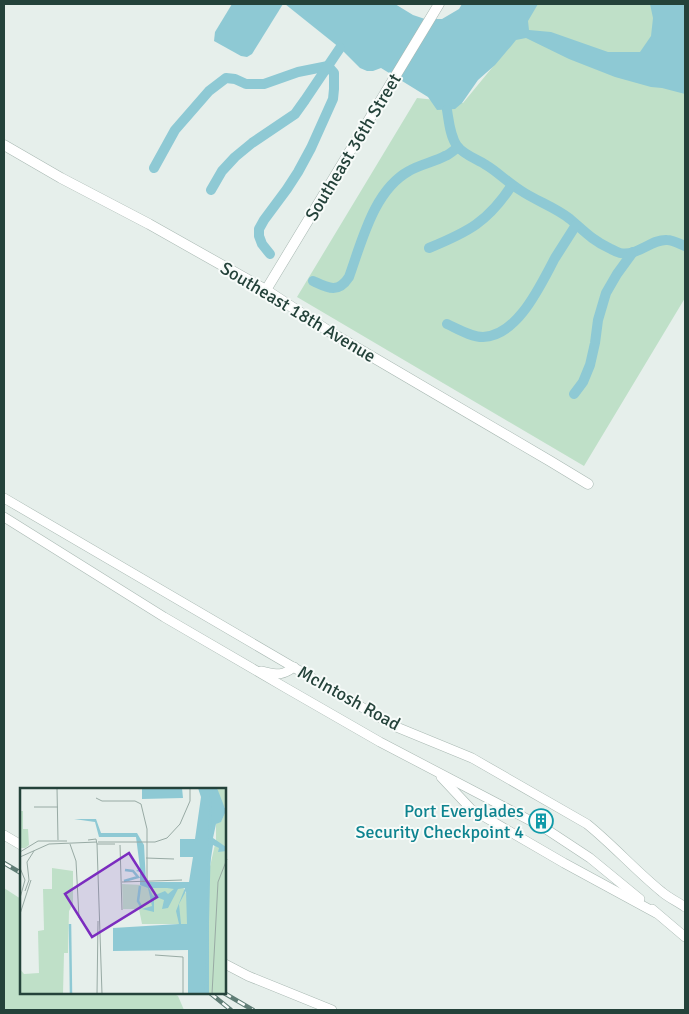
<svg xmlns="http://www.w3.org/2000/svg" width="689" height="1014" font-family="Signika,sans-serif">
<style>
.green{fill:#bfe0c8}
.water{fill:#8ec9d4}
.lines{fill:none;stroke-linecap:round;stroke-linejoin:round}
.canal{stroke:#8ec9d4;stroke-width:10}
.minor-tunnel{stroke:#bfccc8;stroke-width:9;stroke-dasharray:9 4.5;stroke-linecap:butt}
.minor-casing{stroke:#a8b8b2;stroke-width:10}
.tertiary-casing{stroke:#a8b8b2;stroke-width:11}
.minor{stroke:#fff;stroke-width:9}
.tertiary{stroke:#fff;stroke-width:10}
.rail-casing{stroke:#5f7d75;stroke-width:4.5}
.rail{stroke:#f7fbf9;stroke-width:2.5;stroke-dasharray:8;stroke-linecap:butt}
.labels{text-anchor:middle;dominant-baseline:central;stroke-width:4;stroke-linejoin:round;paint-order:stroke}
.street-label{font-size:18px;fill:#24423a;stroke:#f7fbf9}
.culture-label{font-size:18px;fill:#0d838f;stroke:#f7fbf9;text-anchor:end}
.inset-river{fill:none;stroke:#8ec9d4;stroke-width:2.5}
.inset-road{fill:none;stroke:#98aaa4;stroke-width:1}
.view{fill:#7b2cbf;fill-opacity:0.15;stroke:#7b2cbf;stroke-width:2.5}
.inset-edge{fill:none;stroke:#24423a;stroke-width:2.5}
</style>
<rect width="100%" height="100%" fill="#e6efeb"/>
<g class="green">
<path d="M 533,4 L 685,4 L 685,298 L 584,466 L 297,297 L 417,98 L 463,103 L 505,52 Z"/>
<path d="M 4,888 L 21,899 L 21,993 L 172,993 L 178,996 L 184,1010 L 4,1010 Z"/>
</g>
<g class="water">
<path d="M 232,4 L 283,4 L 252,54 L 247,57 L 241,56 L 214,41 L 215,32 Z"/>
<path d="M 285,4 L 395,4 L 413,15 L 425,19 L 442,19 L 459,9 L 462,4 L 538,4 L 528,21 L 529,30 L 551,32 L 608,52 L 640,52 L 651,36 L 653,18 L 650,4 L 685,4 L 685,94 L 662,88 L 651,87 L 615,77 L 569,59 L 526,38 L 516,40 L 512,45 L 495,65 L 478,80 L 462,103 L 455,109 L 437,110 L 428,97 L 381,68 L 373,71 L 367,71 L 360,68 L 340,48 Z"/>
</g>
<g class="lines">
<g class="canal">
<path d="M 447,110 C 449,122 450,136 457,146 C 464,155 477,159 486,165 C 498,172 508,183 520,190 C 536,201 555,207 570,219 C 584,231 592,240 609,248 C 613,250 616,252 620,253 C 637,257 651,239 667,240 C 673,240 680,244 685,246"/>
<path d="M 154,168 L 175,130 L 209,91 L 226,78 L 235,79 L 246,84 L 264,84 L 298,72 L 328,66 L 334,73 L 334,89 L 333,99 L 311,148 L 298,172 L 287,189 L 264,220 L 259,229 L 259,236 L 262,244 L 270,254"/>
<path d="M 211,190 L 222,171 L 235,157 L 252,143 L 295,114 L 305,100 L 340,48"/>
<path d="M 429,248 C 468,232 488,222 512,185"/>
<path d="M 313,281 C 328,288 338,294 349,277 C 362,241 374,190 409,171 C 421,164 434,162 445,156 C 450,154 454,150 458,147"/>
<path d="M 447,324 C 458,329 471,337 483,337 C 518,336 541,284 555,258 C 562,247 569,236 576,225"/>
<path d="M 574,394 L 583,382 L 590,365 L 595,343 L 598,320 L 606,293 L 617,274 L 633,252"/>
</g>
<path class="minor-tunnel" d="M 531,821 L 546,829"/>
<g class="minor-casing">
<g id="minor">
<path d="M 4,498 L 394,726 L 472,758 L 587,824 C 613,845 636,871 662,892 C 669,898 678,902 685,907"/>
<path d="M 4,517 L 164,617 L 286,688 L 380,742 L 531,821"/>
<path d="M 261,671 C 276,674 281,677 294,667"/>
<path d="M 441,777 L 471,809 L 564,863 L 656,913"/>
<path d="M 546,829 L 590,858 L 640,899"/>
<path d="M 4,835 L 21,845"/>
<path d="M 652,909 L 685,937"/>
<path d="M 225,964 L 248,976 L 332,1010"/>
</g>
</g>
<g class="tertiary-casing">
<g id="tertiary">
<path d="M 4,145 L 61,178 L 149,224 L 266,290 L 330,332 L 550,461 L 588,484"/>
<path d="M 266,290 L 439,4"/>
</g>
</g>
<use href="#minor" class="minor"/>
<use href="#tertiary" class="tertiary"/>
<g class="rail-casing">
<g id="rail">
<path d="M 4,863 L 21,873"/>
<path d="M 210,993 L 231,1010"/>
<path d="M 224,993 L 253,1010"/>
</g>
</g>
<use href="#rail" class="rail"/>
</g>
<defs>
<g id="building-ring" transform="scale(1.25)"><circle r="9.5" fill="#f7fbf9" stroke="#0f9aa8" stroke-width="1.5"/><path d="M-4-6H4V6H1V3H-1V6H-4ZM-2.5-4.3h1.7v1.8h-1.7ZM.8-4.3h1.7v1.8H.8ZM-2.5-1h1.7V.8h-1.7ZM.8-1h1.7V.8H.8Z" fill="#0f9aa8"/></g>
</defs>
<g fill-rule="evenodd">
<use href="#building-ring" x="541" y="821"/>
</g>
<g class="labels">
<g class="street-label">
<text transform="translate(353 147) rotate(-59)">Southeast 36th Street</text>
<text transform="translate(298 312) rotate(31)">Southeast 18th Avenue</text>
<text transform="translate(349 698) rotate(29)">McIntosh Road</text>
</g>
<g class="culture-label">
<text x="524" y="811">Port Everglades<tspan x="524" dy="21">Security Checkpoint 4</tspan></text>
</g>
</g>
<g transform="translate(20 788)">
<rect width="206" height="206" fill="#e6efeb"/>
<path d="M 197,0 L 206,0 L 206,21 L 200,12 ZM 0,23 L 3,23 L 3,41 L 8,41 L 9,57 L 5,60 L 0,60 ZM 206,23 L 206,206 L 189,206 L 189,83 L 196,52 L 196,36 L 201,33 ZM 32,80 L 53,83 L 53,116 L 49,123 L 48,165 L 44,165 L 43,206 L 0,206 L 0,181 L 4,186 L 19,185 L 18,143 L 24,142 L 23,101 L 32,101 ZM 102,96 L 163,99 L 168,110 L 168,136 L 122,136 L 119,121 L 103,121 Z" fill="#bfe0c8"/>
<path d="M 162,0 L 163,10 L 122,11 L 122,0 ZM 178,0 L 197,0 L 206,23 L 201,34 L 196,36 L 193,50 L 206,59 L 207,63 L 198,64 L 199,60 L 193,57 L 189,83 L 189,206 L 168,206 L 168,162 L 93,163 L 93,140 L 159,136 L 156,123 L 165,100 L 158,101 L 148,120 L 142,121 L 144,112 L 139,110 L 134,112 L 134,124 L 122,121 L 132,118 L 128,100 L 120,97 L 120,84 L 116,83 L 120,80 L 116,49 L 79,49 L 75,34 L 54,31 L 76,31 L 81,45 L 117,45 L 124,57 L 126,94 L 169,94 L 173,69 L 160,69 L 160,51 L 175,51 L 181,9 ZM 129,100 L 147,100 L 154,101 L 148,106 L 145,103 L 133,108 ZM 166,103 L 167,136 L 161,136 L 159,116 Z" fill="#8ec9d4" fill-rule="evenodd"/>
<path class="inset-river" d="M 104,93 L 118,89 L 113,83 L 105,82M 120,98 L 118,113 L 122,120M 50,136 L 51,206M 186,206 L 191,0"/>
<path class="inset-road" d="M 37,0 L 38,52M 76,10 L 82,13 L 115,13 L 121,16 L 127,41 L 127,93M 14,19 L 38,19M 68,52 L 76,51 L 77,56 L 82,206M 78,54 L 135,54 L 147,50 L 160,36 L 170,13 L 170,0M 50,56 L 56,73 L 59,130M 77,56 L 95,56M 100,57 L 102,122M 0,64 L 18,53 L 47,53M 0,69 L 29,56 L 77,54M 126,70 L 154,71M 0,80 L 5,92 L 0,110M 102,94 L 162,92M 5,103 L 9,92 L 7,74 L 14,63M 0,126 L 11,92M 135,167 L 163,169 L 163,206M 77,206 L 78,133M 192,206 L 198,94 L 207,71"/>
<path class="view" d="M 109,65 L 137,109 L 72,149 L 45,106 Z"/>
<rect width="206" height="206" class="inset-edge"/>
</g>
<rect width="689" height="1014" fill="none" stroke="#24423a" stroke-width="10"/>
</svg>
